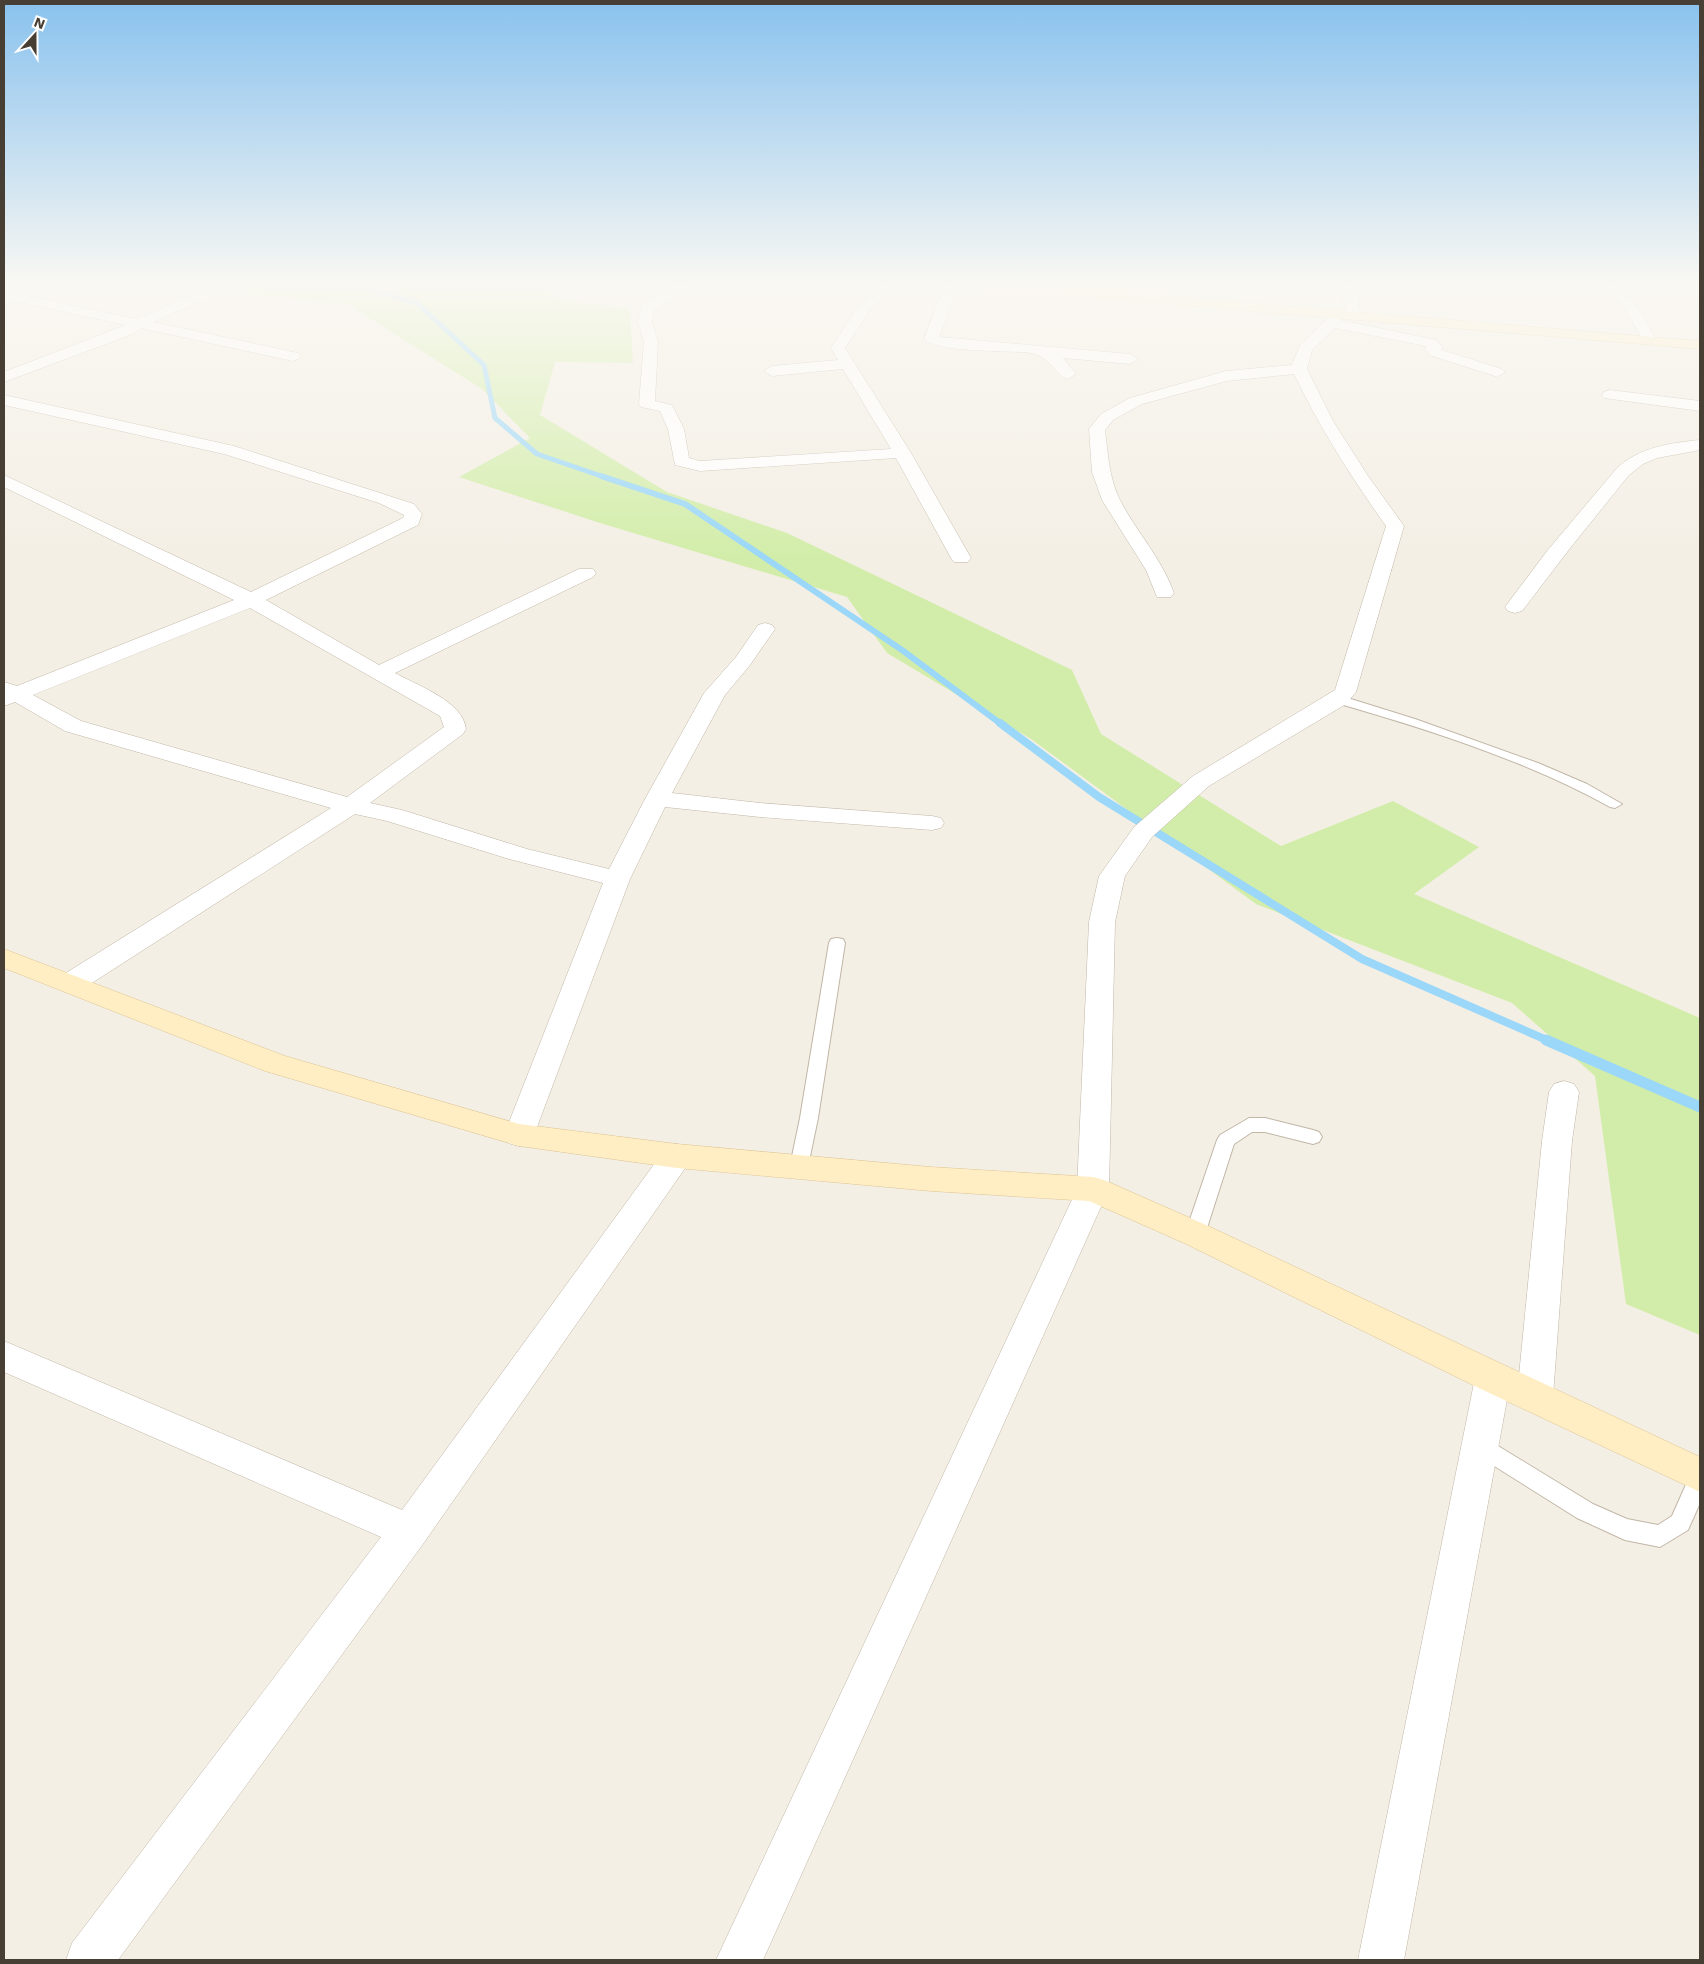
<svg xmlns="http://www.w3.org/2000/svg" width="1704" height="1964" font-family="'Work Sans',sans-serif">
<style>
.green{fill:#d2eda9}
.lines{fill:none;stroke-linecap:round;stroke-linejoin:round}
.stream-far3{stroke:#9ad7f8;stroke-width:5}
.stream-far2{stroke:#9ad7f8;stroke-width:6}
.stream-far1{stroke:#9ad7f8;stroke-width:8}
.stream{stroke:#9ad7f8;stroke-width:11}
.lane-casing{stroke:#c1b6a6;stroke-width:2}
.street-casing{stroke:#c1b6a6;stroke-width:1}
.secondary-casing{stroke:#dcc491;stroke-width:1}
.lane{fill:#fff;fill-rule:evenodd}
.street{fill:#fff;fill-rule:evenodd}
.secondary{fill:#ffedc4;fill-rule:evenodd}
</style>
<rect width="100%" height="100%" fill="#f4efe5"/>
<path class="green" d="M 182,283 L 533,283 L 563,301 L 630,308 L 633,363 L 555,362 L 540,415 L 667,492 L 787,533 L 1072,670 L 1101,734 L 1281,846 L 1393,801 L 1479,847 L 1414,894 L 1700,1018 L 1700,1335 L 1626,1304 L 1595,1076 L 1512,1003 L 1256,904 L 1031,739 L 887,653 L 847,597 L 600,523 L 459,477 L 530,438 L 482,389 L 347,304 L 211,291 Z"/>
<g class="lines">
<path class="stream-far3" d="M 350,283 L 417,303 L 484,365 L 495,418 L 537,454 L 604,477"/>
<path class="stream-far2" d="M 601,476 L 685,504 L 902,650 L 1001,724"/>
<path class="stream-far1" d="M 1000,723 L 1099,797 L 1362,959 L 1549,1041"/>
<path class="stream" d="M 1546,1040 L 1700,1107"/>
<g class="lane-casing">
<g id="lane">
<path d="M 1338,695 L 1415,719 L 1538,763 L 1587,784 L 1622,804 L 1615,808 L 1610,807 C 1528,761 1424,728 1333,702 L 1332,699 L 1333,696 Z"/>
<path d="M 837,938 L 843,939 L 845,943 L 818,1118 L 808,1166 L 806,1171 L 799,1173 L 792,1171 L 790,1166 L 800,1118 L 829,943 L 831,939 Z"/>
<path d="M 1249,1118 L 1265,1118 L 1313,1130 L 1319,1132 L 1322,1137 L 1319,1142 L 1313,1144 L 1265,1132 L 1252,1132 L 1234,1144 L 1205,1234 L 1202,1239 L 1195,1242 L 1188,1239 L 1185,1234 L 1217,1140 L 1220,1135 Z"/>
<path d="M 1480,1435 L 1593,1504 L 1627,1519 L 1658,1525 L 1672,1516 L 1692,1471 L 1700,1468 L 1700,1503 L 1688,1530 L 1660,1547 L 1625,1540 L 1577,1518 L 1472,1452 L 1469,1445 L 1472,1438 Z"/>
</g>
</g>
<g class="street-casing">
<g id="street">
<path d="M 681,283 L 700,283 L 654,310 L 652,322 L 658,342 L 655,401 L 672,405 L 684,429 L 689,458 L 700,461 L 891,449 L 843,369 L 772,376 L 764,371 L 772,366 L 838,360 L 831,348 L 860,304 L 883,283 L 898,283 L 870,310 L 845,348 L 911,453 L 971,558 L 968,562 L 954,562 L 951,558 L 896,458 L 700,471 L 675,465 L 668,429 L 660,411 L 641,407 L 639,404 L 644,342 L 638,322 L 642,305 L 668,288 Z"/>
<path d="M 945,283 L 959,283 L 939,337 L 1130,354 L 1138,359 L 1130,364 L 1063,358 L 1076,374 L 1068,379 C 1054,375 1052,357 1031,353 C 1011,350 934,353 924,339 Z"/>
<path d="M 1341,283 L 1355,283 L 1361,316 L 1359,319 L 1354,320 L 1347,316 Z"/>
<path d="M 1604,283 L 1618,283 L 1638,308 L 1657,340 L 1655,343 L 1645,343 L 1625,309 Z"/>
<path d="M 1684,283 L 1700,283 L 1700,288 L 1686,286 Z"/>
<path d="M 211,287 L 216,288 L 218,291 L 216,294 L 153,322 L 298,353 L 301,356 L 298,359 L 293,361 L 141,328 L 130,335 L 4,382 L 4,372 L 126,325 L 4,299 L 4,291 L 137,319 Z"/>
<path d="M 1335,311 L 1342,315 L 1340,320 L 1436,340 L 1442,346 L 1442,350 L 1502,369 L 1505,372 L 1497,377 L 1492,375 L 1432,356 L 1425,350 L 1426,346 L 1335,328 L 1312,350 L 1307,369 L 1333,421 L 1368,476 L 1404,526 L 1356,692 L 1346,704 L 1209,786 L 1152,837 L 1125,876 L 1115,922 L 1109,1189 L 763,1960 L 716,1960 L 1077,1189 L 1089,922 L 1099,876 L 1134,827 L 1193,776 L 1335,690 L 1386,526 C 1351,477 1320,428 1294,374 L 1227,381 L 1142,404 L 1113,420 L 1105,430 C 1108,454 1109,478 1120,500 C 1137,533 1161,557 1174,593 L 1171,597 L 1157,597 L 1146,570 L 1102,500 L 1092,472 L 1089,429 L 1101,414 L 1130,398 L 1226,371 L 1292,365 L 1300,345 L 1325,321 L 1330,312 Z"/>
<path d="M 1610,390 L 1700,401 L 1700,411 L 1604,398 L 1602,395 L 1604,392 Z"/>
<path d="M 4,395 L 234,446 L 414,504 L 422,514 L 418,525 L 266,600 L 379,665 L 579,569 L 593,569 L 596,573 L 593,577 L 395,673 C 418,686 463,701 466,729 L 463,734 L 370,803 L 402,810 L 527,849 L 609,869 L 645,799 L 704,693 L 736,657 L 758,625 L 765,623 L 772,625 L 775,629 L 750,665 L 725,695 L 672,793 L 760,803 L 932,816 L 941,818 L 944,823 L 941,828 L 932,830 L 760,817 L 665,807 L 630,879 L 534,1135 L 530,1143 L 519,1146 L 508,1143 L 504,1135 L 603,883 L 509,859 L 387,821 L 355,814 L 81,990 L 71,992 L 61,990 L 57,983 L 61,976 L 331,808 L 65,731 L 15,702 L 4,706 L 4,682 L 17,686 L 234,600 L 4,487 L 4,475 L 251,592 L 403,518 L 404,515 L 379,503 L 224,454 L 4,405 ZM 250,608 L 440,716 L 444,727 L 347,797 L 81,721 L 33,695 Z"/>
<path d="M 1700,440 L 1700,450 L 1657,458 L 1643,464 L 1629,475 L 1571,547 L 1522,611 L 1515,613 L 1508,611 L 1505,607 L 1547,551 L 1617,468 C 1640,447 1670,443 1700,440 Z"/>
<path d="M 1564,1081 L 1574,1084 L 1579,1092 L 1572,1141 L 1553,1396 L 1548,1407 L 1535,1411 L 1522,1407 L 1517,1396 L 1542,1141 L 1549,1092 L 1554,1084 Z"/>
<path d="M 677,1144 L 688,1148 L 692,1156 L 688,1164 L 423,1544 L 118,1960 L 66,1960 L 72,1943 L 381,1537 L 4,1372 L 4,1341 L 402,1510 L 666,1148 Z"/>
<path d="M 1493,1363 L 1505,1367 L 1511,1378 L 1404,1960 L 1358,1960 L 1475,1378 L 1481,1367 Z"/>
</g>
</g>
<g class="secondary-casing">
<g id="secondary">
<path d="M 957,283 L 1011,283 L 1700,341 L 1700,349 L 964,287 Z"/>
<path d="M 4,949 L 285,1056 L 519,1124 L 677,1144 L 931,1167 L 1093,1177 L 1104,1180 L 1206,1225 L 1700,1457 L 1700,1492 L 1481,1389 L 1184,1243 L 1089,1201 L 931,1191 L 677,1168 L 519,1146 L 265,1071 L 4,968 Z"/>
</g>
</g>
<use href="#lane" class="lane"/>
<use href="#street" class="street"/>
<use href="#secondary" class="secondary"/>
</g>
<linearGradient id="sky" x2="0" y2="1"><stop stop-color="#89c2ee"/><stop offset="0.51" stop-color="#faf8f3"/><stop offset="1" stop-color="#faf8f3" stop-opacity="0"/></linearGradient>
<rect width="1704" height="558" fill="url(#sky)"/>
<rect width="1704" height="1964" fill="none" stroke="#473f34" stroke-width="10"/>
<g transform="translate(35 35) rotate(21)" stroke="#ffffff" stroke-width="4" paint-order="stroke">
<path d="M0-4L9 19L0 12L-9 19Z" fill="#473f34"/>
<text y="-8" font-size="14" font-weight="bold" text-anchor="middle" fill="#473f34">N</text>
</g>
</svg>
